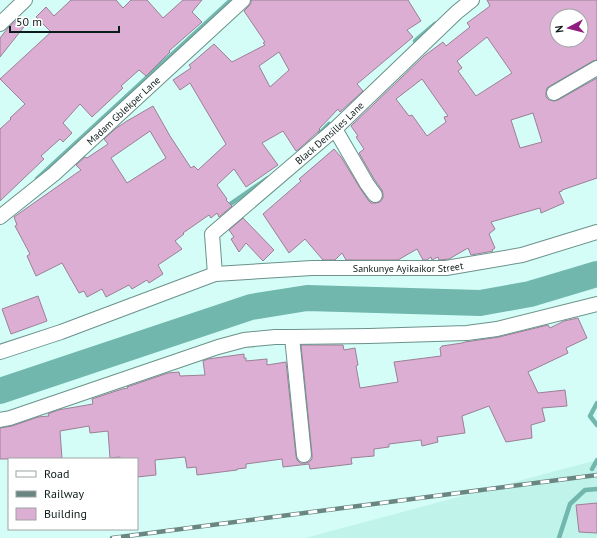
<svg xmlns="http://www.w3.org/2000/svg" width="597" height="538" font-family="'PT Sans',sans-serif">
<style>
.built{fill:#c0f4eb}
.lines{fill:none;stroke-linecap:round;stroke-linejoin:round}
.stream{stroke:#71b7ad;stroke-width:4.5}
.river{stroke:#71b7ad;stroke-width:26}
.building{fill:#ddaed3;stroke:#9b8095;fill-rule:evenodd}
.minor-casing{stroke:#6b928b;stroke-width:16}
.minor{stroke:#fff;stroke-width:14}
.rail-casing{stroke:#6a8682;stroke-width:4.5}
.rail{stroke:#fff;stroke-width:3;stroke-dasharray:9;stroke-linecap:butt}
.labels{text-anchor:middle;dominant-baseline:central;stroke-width:3;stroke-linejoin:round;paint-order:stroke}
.street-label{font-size:10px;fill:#0b1b19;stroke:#fff}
</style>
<rect width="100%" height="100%" fill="#d4fdf7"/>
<path class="built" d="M 597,460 L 597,538 L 305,538 Z"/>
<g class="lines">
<g class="stream">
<path d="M 415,41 L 435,24"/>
<path d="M 320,133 L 329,124"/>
<path d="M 37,179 L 231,0"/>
<path d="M 226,207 L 268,178"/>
<path d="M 597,403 L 590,416 L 597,425"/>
<path d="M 592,469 L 597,460"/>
<path d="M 559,538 L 570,504 L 585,490 L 597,489"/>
</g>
<path class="river" d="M 0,391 L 251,307 L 307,298 L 480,303 L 530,294 L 597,274"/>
</g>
<g class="building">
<path d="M 71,0 L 116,0 L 123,8 L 131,0 L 147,0 L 163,18 L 183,0 L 202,0 L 192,12 L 202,22 L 169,51 L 170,52 L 146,76 L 139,70 L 121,86 L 123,88 L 92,117 L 80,104 L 63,123 L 72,133 L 63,142 L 60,139 L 41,156 L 44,159 L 0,201 L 0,129 L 11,119 L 10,118 L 25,104 L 0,79 L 51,32 L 36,17 L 46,7 L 54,16 Z"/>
<path d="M 251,0 L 408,0 L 421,21 L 407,30 L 413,37 L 357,84 L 363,91 L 340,112 L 338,109 L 319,129 L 320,130 L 299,149 L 296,151 L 283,131 L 262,143 L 278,165 L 246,187 L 234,169 L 217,185 L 227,199 L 226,200 L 232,206 L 219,217 L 217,213 L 211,218 L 209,215 L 183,233 L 184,234 L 175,241 L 182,249 L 158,265 L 163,274 L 149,283 L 147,280 L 132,289 L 129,285 L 106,297 L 102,289 L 87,297 L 84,291 L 79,293 L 62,263 L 36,276 L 27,256 L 30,254 L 15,226 L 17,225 L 14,217 L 81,170 L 76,165 L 85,157 L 87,158 L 108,144 L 104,139 L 115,129 L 127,121 L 153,106 L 170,136 L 191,168 L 194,166 L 198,170 L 226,144 L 190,83 L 180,90 L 173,80 L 191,68 L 189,65 L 193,62 L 214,44 L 232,62 L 265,45 L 263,43 L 265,42 L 244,11 L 249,6 L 251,3 ZM 279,52 L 289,70 L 270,87 L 259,66 ZM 150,131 L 166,158 L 127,183 L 111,158 Z"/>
<path d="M 487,0 L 597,0 L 597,60 L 593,61 L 550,86 L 547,88 L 546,93 L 546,97 L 549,100 L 554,101 L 558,100 L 597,78 L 597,178 L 562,190 L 562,191 L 559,192 L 564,203 L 541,213 L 540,208 L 491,222 L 495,229 L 489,234 L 495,248 L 492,250 L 493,251 L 471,255 L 468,248 L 449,259 L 439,260 L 438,257 L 432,260 L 431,257 L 427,260 L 423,260 L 417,249 L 398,260 L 346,260 L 342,253 L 335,260 L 323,260 L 305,239 L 289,253 L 263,214 L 301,181 L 299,179 L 334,149 L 341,157 L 360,188 L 368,200 L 371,203 L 376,203 L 380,202 L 383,198 L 383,194 L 382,190 L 374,179 L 359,153 L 364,149 L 356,137 L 358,136 L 351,126 L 424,56 L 443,42 L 446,46 L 470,27 L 467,23 L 490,6 ZM 557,16 L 581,16 L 581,40 L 557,40 ZM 487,37 L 512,73 L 476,96 L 458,71 L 462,68 L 457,61 ZM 422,79 L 448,116 L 444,117 L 446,122 L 427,136 L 412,115 L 409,116 L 396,99 ZM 533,113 L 542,142 L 520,148 L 511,120 Z"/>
<path d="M 20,17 L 27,23 L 0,57 L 0,38 L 8,28 Z"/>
<path d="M 243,218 L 274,250 L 263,261 L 246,243 L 239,252 L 231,239 L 234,237 L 229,230 Z"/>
<path d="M 38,296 L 47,321 L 11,334 L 2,309 Z"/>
<path d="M 578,318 L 587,338 L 566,348 L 568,353 L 528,372 L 538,393 L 565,390 L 567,406 L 542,408 L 545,421 L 531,425 L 532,438 L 506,442 L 489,406 L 462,416 L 465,433 L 437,437 L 438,442 L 422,446 L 421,440 L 389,444 L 389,447 L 374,449 L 374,456 L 351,458 L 352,464 L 310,469 L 309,464 L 283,467 L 282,459 L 246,464 L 246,468 L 237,469 L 237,470 L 197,475 L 196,467 L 187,468 L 185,457 L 155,460 L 156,475 L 137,477 L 137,459 L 120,459 L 120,457 L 110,458 L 108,431 L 90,433 L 89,426 L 60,431 L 62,459 L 0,459 L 0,428 L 12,426 L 38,417 L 49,416 L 48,414 L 58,410 L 93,404 L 92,399 L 122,389 L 128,388 L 127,387 L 168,373 L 179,372 L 180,376 L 205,375 L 203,361 L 208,359 L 244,354 L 244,358 L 246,358 L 246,361 L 267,359 L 267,365 L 286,362 L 296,456 L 297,460 L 300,463 L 305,463 L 309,462 L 312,459 L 312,454 L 301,345 L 343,345 L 344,350 L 355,348 L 358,365 L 356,366 L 360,388 L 398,382 L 394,362 L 441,356 L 440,348 L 442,346 L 462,343 L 465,342 L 499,337 L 548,325 L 550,328 L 564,321 Z"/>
<path d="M 597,503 L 597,533 L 579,532 L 576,505 Z"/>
</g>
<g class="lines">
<g class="minor-casing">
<g id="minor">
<path d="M 0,24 L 25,0"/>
<path d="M 554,93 L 597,68"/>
<path d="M 335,129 L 367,184 L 375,195"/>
<path id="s1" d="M 0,217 L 54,174 L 243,0"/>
<path id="s2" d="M 215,274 L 212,234 L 335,129 L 457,12 L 472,0"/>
<path d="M 292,337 L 304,455"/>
<path id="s3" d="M 0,352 L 61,332 L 215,274 L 312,268 L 446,268 L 522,255 L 597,232"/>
<path d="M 0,420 L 10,418 L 218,347 L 244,340 L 275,337 L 292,337 L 369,336 L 467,333 L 497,329 L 597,304"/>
</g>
</g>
<use href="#minor" class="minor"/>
<g class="rail-casing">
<path id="rail" d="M 112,538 L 597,475"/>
</g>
<use href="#rail" class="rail"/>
</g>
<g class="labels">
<g class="street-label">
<text stroke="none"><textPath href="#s1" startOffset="163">Madam Gblekper Lane</textPath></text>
<text stroke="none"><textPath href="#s2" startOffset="195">Black Densilles Lane</textPath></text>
<text stroke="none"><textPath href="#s3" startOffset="422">Sankunye Ayikaikor Street</textPath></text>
</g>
</g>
<rect x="8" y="458" width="130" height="72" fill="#ffffff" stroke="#9da4a3"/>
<rect x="16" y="471" width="20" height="6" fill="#ffffff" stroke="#9da4a3"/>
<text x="44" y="478" font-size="12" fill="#0b1b19">Road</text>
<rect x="16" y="491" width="20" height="6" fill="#6a8682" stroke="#9da4a3"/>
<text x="44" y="498" font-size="12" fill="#0b1b19">Railway</text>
<rect x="16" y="508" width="20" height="12" fill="#ddaed3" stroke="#9da4a3"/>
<text x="44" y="518" font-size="12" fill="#0b1b19">Building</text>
<g transform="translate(569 28) rotate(263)"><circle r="19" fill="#ffffff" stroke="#9da4a3"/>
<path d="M0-3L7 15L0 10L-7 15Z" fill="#8e1d7f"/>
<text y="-6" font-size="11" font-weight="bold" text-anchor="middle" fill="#0b1b19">N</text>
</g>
<path d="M10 26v6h109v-6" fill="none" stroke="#0b1b19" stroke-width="2"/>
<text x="16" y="26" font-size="12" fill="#0b1b19" stroke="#ffffff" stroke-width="3" paint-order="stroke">50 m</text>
</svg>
